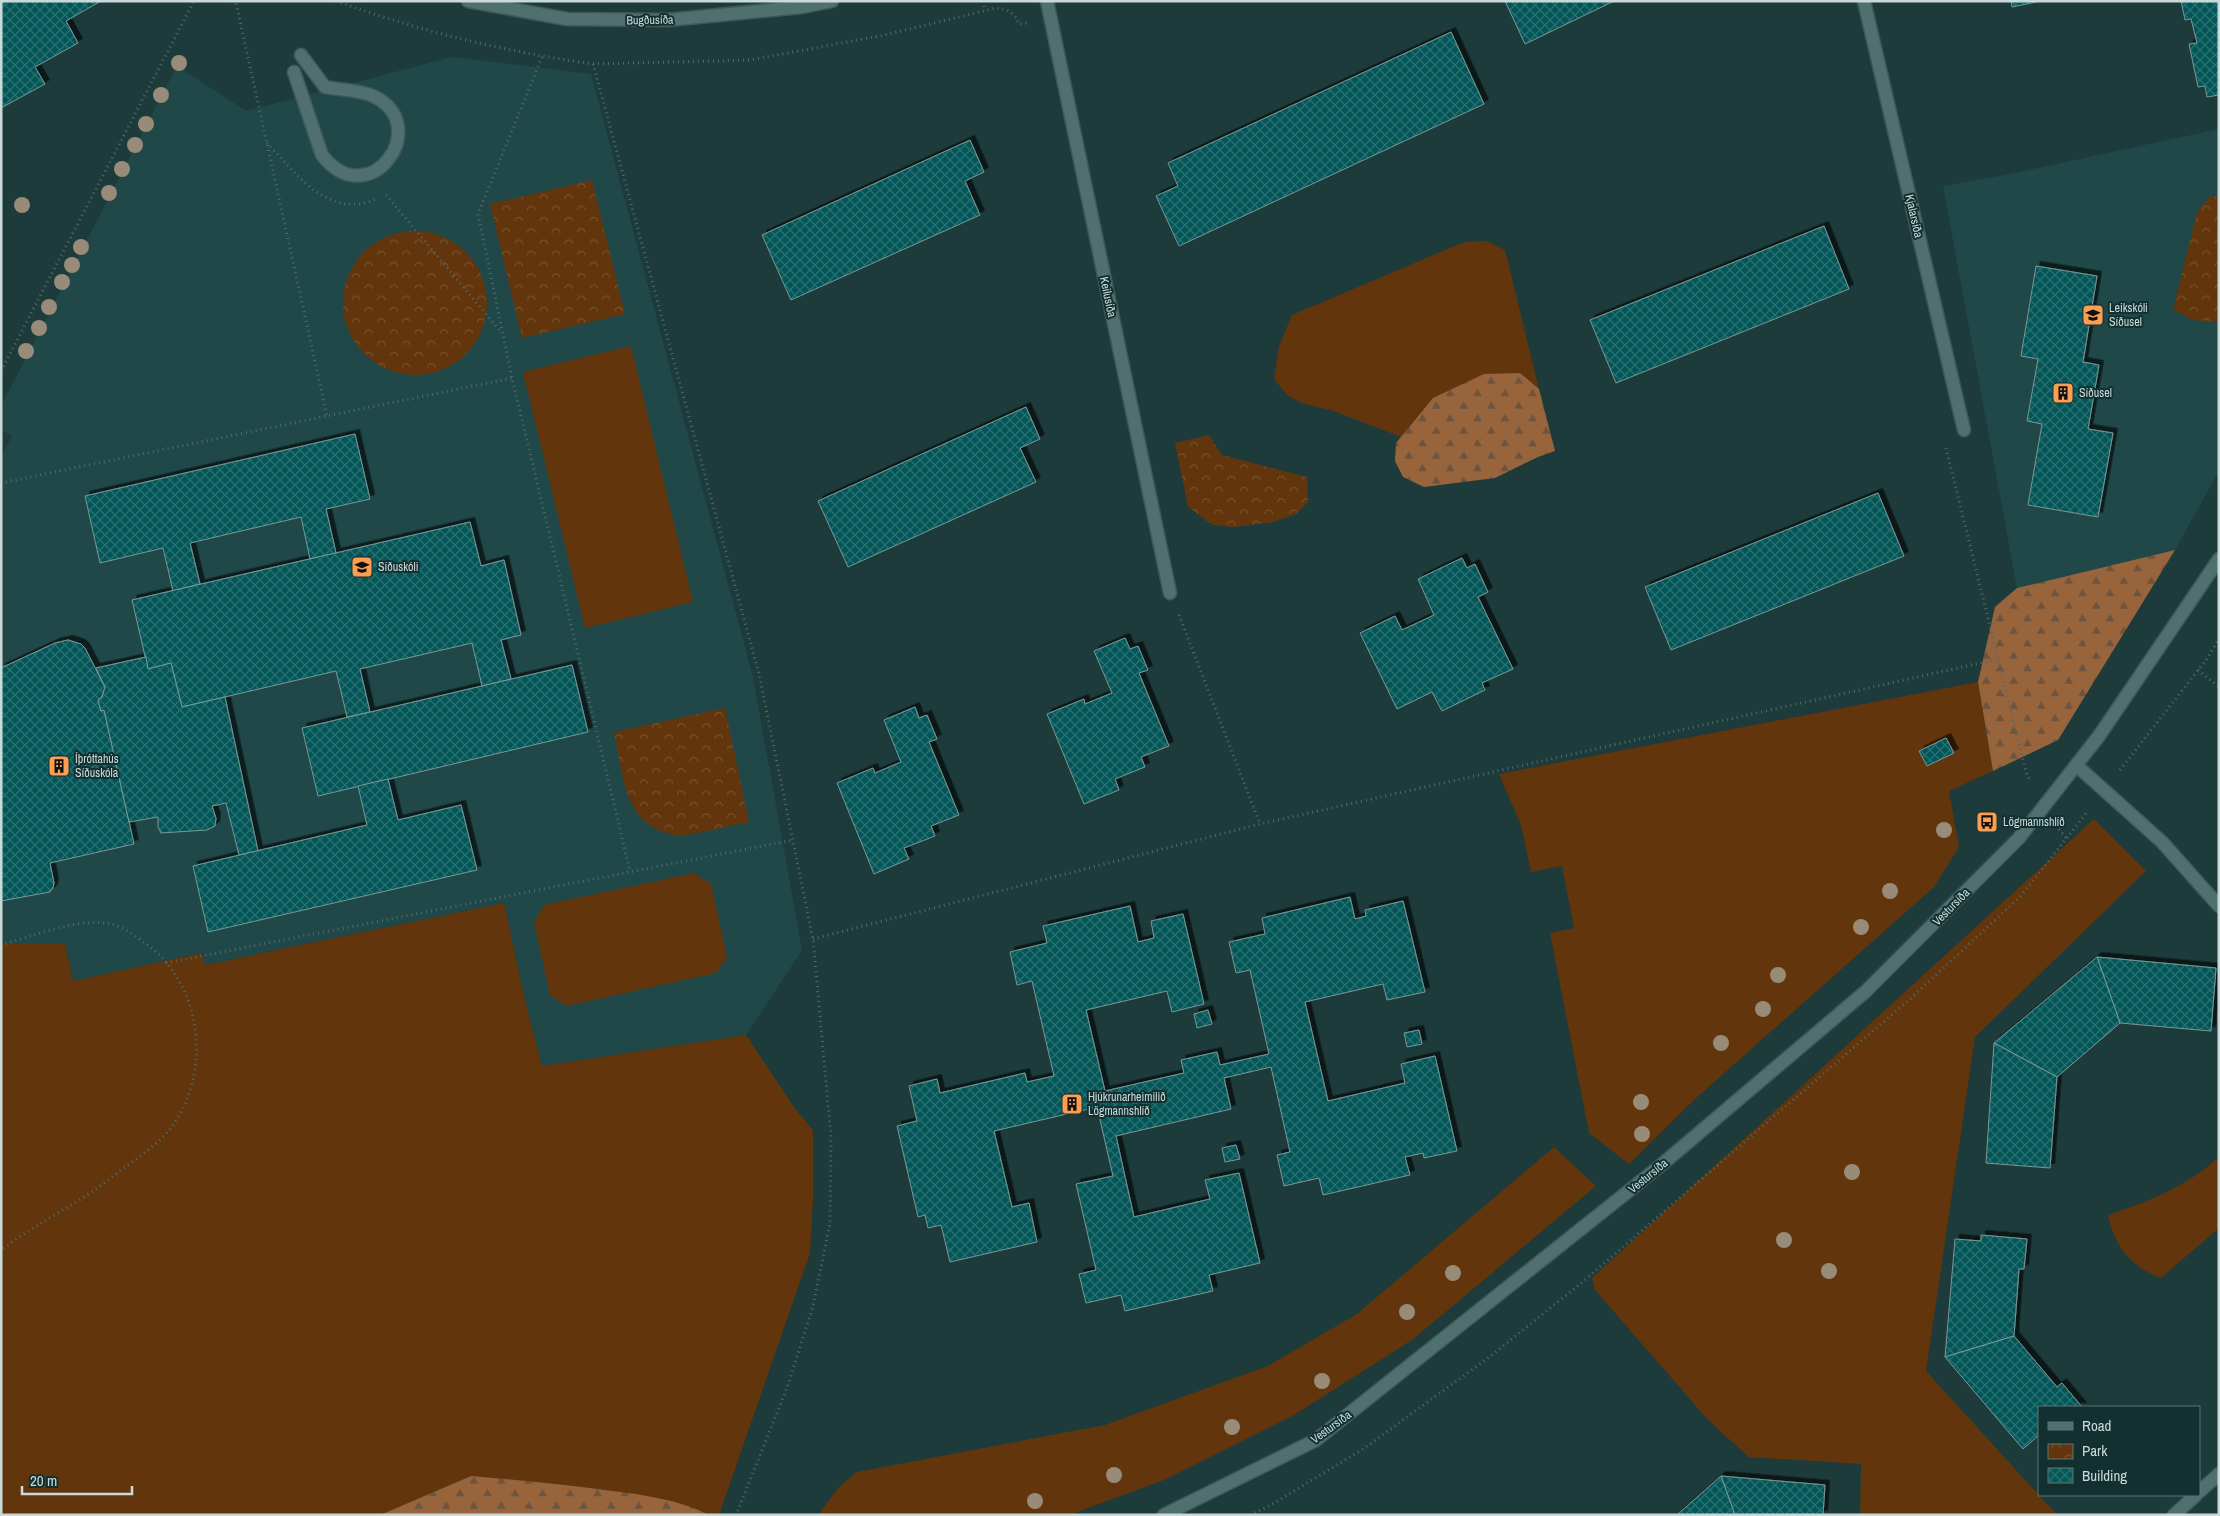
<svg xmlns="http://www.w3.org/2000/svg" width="2220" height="1516" font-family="'Archivo Narrow',sans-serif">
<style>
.built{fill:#204848}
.grass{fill:#62350c}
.forest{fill:url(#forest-firs)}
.park{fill:url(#park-crowns)}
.building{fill:url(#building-cross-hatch);stroke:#789897;filter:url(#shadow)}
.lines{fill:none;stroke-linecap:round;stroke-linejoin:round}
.service-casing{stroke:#3f5959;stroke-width:15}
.minor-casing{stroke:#3f5959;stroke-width:15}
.tertiary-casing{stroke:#3f5959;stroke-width:15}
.path{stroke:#526b6b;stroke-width:3;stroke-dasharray:1 4;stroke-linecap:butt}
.service{stroke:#506f6f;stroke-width:12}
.minor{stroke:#506f6f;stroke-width:12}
.tertiary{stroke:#506f6f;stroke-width:12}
.tree{fill:#988c79}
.labels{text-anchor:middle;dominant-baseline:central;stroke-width:4;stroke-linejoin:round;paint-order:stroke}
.street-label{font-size:12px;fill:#cadada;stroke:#133031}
.poi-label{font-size:12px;fill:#cadada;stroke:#133031;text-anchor:start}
</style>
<defs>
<pattern id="forest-firs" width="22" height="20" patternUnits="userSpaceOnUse" patternTransform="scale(1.25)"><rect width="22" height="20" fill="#97643c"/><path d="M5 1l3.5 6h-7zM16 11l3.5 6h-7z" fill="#6e543e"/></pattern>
<pattern id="park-crowns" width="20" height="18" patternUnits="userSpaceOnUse" patternTransform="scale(1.25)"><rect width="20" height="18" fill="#62350c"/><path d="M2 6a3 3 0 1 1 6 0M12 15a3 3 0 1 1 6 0" fill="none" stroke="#77522f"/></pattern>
<pattern id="building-cross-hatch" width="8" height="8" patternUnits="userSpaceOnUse" patternTransform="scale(1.25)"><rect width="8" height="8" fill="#065758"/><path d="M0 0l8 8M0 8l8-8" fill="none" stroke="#296f6f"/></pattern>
<filter id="shadow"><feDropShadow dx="4.5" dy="-4.5" stdDeviation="0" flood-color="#0009"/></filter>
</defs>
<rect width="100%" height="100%" fill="#1d3b3b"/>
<g class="built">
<path d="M 452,57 L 591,74 L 753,677 L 802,950 L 746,1035 L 542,1066 L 526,1005 L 504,903 L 205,965 L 202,953 L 73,981 L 65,944 L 1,944 L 1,457 L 12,436 L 1,430 L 1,406 L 177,66 L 246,111 Z"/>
<path d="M 2219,129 L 2219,471 L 2175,550 L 2017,588 L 1943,186 L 2010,174 Z"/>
</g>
<g class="grass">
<path d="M 1487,241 L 1505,250 L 1539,389 L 1520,373 L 1433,398 L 1401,437 L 1331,410 L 1304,404 L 1288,396 L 1274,379 L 1279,346 L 1292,315 L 1464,242 Z"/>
<path d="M 631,346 L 693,602 L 585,628 L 523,372 Z"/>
<path d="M 1978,682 L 1993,771 L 1949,791 L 1959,847 L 1934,887 L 1695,1099 L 1629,1164 L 1589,1133 L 1550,933 L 1574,928 L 1562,866 L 1531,872 L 1521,825 L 1499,774 Z"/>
<path d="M 2094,819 L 2146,871 L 1975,1037 L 1926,1371 L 2057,1515 L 1860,1515 L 1861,1464 L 1749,1457 L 1709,1421 L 1595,1290 L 1592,1278 Z"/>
<path d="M 694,873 L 711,884 L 727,957 L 716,973 L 566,1006 L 550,995 L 534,922 L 544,905 Z"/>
<path d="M 504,903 L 526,1005 L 542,1066 L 746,1035 L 796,1110 L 813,1130 L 813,1199 L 810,1253 L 719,1515 L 709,1515 L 699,1510 L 471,1476 L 380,1515 L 1,1515 L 1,944 L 65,944 L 73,981 L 202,953 L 205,965 Z"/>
<path d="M 1554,1147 L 1596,1186 L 1412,1340 L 1294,1415 L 1164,1480 L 1069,1515 L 818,1515 L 839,1487 L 857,1472 L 1105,1425 L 1268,1366 L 1357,1314 Z"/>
<path d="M 2219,1157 L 2219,1228 L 2161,1278 C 2130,1266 2115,1247 2108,1215 C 2148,1202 2187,1186 2219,1157 Z"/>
</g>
<g class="forest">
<path d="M 1520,373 L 1539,389 L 1555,451 L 1538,457 L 1495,478 L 1424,487 L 1403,477 L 1395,461 L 1396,443 L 1433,398 L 1484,374 Z"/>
<path d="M 2175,550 L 2058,740 L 1993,771 L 1978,682 L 1995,607 L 2017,588 Z"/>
<path d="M 471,1476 C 518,1480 565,1484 612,1491 C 645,1495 680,1500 709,1515 L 380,1515 Z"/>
</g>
<g class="park">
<path d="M 592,180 L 625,314 L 522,338 L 490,204 Z"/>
<path d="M 2219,196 L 2219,322 L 2192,320 L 2173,309 L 2197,213 L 2209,197 Z"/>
<circle cx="415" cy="303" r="72"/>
<path d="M 1209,435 L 1222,455 L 1307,477 L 1308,502 L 1296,514 L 1273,522 L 1234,527 L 1213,525 L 1188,507 L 1175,443 Z"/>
<path d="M 725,708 L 749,822 C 728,826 707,832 686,835 C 677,836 668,834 660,831 C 622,815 622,767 614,732 Z"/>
</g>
<g class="building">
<path d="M 1,1 L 101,1 L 66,21 L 78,43 L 35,67 L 45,84 L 1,108 Z"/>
<path d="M 1505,1 L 1614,1 L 1525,44 Z"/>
<path d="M 2011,1 L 2035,1 L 2036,2 L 2012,7 Z"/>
<path d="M 2181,1 L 2219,1 L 2219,95 L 2207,97 L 2205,86 L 2198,87 L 2189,44 L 2197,43 L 2191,19 L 2185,20 Z"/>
<path d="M 1451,32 L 1484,104 L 1179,246 L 1156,196 L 1178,186 L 1168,163 Z"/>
<path d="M 970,140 L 984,172 L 965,181 L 980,215 L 791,300 L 762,235 Z"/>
<path d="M 1824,226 L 1849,289 L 1616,383 L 1590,320 Z"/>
<path d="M 2036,266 L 2097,276 L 2083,362 L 2099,365 L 2088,429 L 2113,433 L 2098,517 L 2028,505 L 2042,424 L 2027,421 L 2038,359 L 2021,356 Z"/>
<path d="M 1026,407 L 1040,439 L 1020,448 L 1036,482 L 848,567 L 818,501 Z"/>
<path d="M 355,434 L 370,499 L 326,509 L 336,553 L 310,559 L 301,517 L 190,543 L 200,584 L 173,591 L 163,548 L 100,563 L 85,496 Z"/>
<path d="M 1878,493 L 1904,556 L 1671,650 L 1645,587 Z"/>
<path d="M 470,522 L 481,566 L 504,560 L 521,635 L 501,640 L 511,679 L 482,686 L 472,643 L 360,669 L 370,712 L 347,717 L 336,671 L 182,707 L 171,663 L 148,669 L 132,600 Z"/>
<path d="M 1462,558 L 1467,568 L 1475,564 L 1488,592 L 1478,597 L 1513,669 L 1482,683 L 1485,690 L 1442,711 L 1432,692 L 1397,709 L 1360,633 L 1395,616 L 1402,630 L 1434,615 L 1418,579 Z"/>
<path d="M 1125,638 L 1130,649 L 1138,646 L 1148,670 L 1139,673 L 1169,746 L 1141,757 L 1145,767 L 1115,779 L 1119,790 L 1084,804 L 1047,714 L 1084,699 L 1085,704 L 1112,693 L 1094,651 Z"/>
<path d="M 68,640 L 81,644 L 85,648 L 105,687 L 102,697 L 98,700 L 101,711 L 104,710 L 134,844 L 50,863 L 54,883 L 53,888 L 50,892 L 1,901 L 1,668 L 55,643 Z"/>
<path d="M 146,657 L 148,669 L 171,663 L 182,707 L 225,697 L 258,851 L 239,855 L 226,803 L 212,806 L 216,818 L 215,826 L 207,830 L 161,833 L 158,827 L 158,817 L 129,822 L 104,710 L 101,711 L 98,700 L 102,697 L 105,687 L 96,668 Z"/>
<path d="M 572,665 L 588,732 L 318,796 L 302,728 Z"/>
<path d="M 915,707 L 919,718 L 927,715 L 937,739 L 929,742 L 959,815 L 931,826 L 935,836 L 904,848 L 909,859 L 874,874 L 837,783 L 873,768 L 875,773 L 901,762 L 884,720 Z"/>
<path d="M 1946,738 L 1954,753 L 1927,766 L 1919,751 Z"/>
<path d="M 388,779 L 398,820 L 461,805 L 477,870 L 208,932 L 193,866 L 367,825 L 358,786 Z"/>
<path d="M 1350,897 L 1355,919 L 1366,916 L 1365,910 L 1403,901 L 1425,992 L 1387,1000 L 1383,984 L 1305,1002 L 1328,1101 L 1405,1083 L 1401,1064 L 1435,1056 L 1457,1151 L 1424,1158 L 1423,1153 L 1405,1157 L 1410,1175 L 1323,1195 L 1319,1178 L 1284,1186 L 1277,1155 L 1290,1152 L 1271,1067 L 1224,1078 L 1231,1109 L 1116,1136 L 1134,1217 L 1210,1199 L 1205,1180 L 1239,1173 L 1260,1263 L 1209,1275 L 1213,1291 L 1125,1311 L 1121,1295 L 1086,1303 L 1079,1274 L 1096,1270 L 1076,1184 L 1113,1176 L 1097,1107 L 994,1131 L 1012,1207 L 1029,1203 L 1037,1242 L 950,1262 L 941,1225 L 928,1228 L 925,1215 L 918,1217 L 897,1126 L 917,1121 L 909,1086 L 937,1079 L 940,1093 L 1025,1073 L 1027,1082 L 1054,1076 L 1032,981 L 1017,985 L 1010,952 L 1047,943 L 1043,926 L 1130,906 L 1138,942 L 1154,938 L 1151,921 L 1183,914 L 1204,1004 L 1172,1012 L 1167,991 L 1086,1010 L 1105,1091 L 1184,1073 L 1181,1060 L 1217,1052 L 1220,1065 L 1269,1054 L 1250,970 L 1236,973 L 1229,942 L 1265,934 L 1262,918 Z"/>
<path d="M 2097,957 L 2216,968 L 2211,1031 L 2120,1023 Z"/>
<path d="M 2097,957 L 2120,1023 L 2057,1077 L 1994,1043 Z"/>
<path d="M 1208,1010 L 1212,1024 L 1197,1028 L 1194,1014 Z"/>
<path d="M 1419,1030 L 1422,1044 L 1407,1047 L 1404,1033 Z"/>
<path d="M 1994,1043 L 2057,1077 L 2050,1168 L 1986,1163 Z"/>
<path d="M 1236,1145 L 1240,1159 L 1225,1162 L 1222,1148 Z"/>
<path d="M 1981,1235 L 2027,1239 L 2024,1269 L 2019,1269 L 2014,1336 L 1945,1357 L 1955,1239 L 1981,1241 Z"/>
<path d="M 2014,1336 L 2057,1387 L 2062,1383 L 2082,1407 L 2039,1407 L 2039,1435 L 2023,1449 L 1945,1357 Z"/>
<path d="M 1721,1476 L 1825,1485 L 1823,1515 L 1735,1515 Z"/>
<path d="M 1721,1476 L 1735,1515 L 1677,1515 Z"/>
</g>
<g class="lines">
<g class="service-casing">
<path id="service" d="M 294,72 L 322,155 C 369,216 435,125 373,96 C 360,90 340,90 325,87 L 301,55"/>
</g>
<g class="minor-casing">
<g id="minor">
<path d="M 468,1 L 567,19 L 667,20 L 802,7 L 832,1"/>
<path d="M 1047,1 L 1170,593"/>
<path d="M 1864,1 L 1964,430"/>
<path d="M 2076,765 L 2162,842 L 2219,906"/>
</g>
</g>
<g class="tertiary-casing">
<g id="tertiary">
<path d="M 2199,1492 L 2219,1474"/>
<path d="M 1164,1515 L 1316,1440 L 1660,1166 L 1865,992 L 2019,838 L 2099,736 L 2219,559"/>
<path d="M 2174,1515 L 2196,1495"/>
</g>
</g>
<g class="path">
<path d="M 232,1 L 236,3 L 327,416"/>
<path d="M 336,1 C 423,32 502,51 593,64 L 759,674 L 813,939 L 831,1137 L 830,1223 L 813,1306 L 787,1388 L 736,1515"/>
<path d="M 983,1 L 985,11"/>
<path d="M 542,57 L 478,214 L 512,378 L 630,871"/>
<path d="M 593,64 L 750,60 L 885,35 L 996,8 C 1008,9 1015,13 1019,24 L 1027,23"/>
<path d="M 267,143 C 295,172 329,221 376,199"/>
<path d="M 386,195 L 501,332"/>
<path d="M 1,371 L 194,1"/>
<path d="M 1946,448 L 2026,772 L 2030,781"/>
<path d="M 1,483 L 512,378"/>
<path d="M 1179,615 L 1260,824"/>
<path d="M 2198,670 L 2219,687"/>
<path d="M 2120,770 L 2206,660 L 2219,639"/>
<path d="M 2059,829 L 2066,838"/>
<path d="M 813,939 L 1260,824 L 1998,659"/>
<path d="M 1,945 C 33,936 79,917 112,924 C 124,927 135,936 145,943 C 203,984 213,1073 170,1129 C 158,1144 142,1154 127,1166 C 111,1177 97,1189 81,1199 C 54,1216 26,1231 1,1250"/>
<path d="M 166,963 L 793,840"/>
<path d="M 1250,1515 L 1271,1505 L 1363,1449 L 1488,1358 L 1579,1285 L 1910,999 L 2021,896 L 2088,811"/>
</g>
<use href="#service" class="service"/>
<use href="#minor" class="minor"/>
<use href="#tertiary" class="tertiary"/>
</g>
<g class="tree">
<circle cx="179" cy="63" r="8"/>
<circle cx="161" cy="95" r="8"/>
<circle cx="146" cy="124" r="8"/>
<circle cx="135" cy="145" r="8"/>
<circle cx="122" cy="169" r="8"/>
<circle cx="109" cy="193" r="8"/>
<circle cx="22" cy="205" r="8"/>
<circle cx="81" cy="247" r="8"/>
<circle cx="72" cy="265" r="8"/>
<circle cx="62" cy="282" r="8"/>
<circle cx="49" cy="307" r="8"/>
<circle cx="39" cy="328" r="8"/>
<circle cx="26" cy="351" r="8"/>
<circle cx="1944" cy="830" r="8"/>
<circle cx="1890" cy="891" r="8"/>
<circle cx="1861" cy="927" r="8"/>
<circle cx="1778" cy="975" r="8"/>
<circle cx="1763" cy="1009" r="8"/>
<circle cx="1721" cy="1043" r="8"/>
<circle cx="1641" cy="1102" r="8"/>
<circle cx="1642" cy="1134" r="8"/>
<circle cx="1852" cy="1172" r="8"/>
<circle cx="1784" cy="1240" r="8"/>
<circle cx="1829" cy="1271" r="8"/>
<circle cx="1453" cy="1273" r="8"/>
<circle cx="1407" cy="1312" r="8"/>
<circle cx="1322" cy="1381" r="8"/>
<circle cx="1232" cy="1427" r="8"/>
<circle cx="1114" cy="1475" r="8"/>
<circle cx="1035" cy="1501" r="8"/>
</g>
<defs>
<g id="school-square" transform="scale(1.125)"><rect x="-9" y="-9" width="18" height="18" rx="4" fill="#fb9e51" stroke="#133031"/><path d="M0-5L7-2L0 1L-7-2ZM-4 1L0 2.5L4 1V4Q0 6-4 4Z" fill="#111"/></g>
<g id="building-square" transform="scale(1.125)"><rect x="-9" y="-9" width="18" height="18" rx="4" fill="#fb9e51" stroke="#133031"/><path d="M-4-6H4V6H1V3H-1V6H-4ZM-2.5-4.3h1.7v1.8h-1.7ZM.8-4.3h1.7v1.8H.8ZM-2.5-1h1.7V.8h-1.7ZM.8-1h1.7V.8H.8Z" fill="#111"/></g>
<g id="bus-square" transform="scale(1.125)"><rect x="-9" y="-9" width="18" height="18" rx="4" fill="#fb9e51" stroke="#133031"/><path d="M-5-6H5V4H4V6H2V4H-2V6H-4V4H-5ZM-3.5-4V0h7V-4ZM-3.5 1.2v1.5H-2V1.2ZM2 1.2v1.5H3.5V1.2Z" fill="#111"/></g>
</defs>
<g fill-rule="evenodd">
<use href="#school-square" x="2093" y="315"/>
<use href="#building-square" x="2063" y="393"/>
<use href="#school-square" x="362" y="567"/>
<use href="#building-square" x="59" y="766"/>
<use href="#bus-square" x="1987" y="822"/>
<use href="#building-square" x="1072" y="1104"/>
</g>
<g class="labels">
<g class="street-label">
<text transform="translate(650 20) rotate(-1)">Bugðusíða</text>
<text transform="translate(1914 216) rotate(77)">Kjalarsíða</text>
<text transform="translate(1108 297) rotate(78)">Keilusíða</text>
<text transform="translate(1951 907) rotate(-45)">Vestursíða</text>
<text transform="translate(1648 1176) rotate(-39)">Vestursíða</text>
<text transform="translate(1331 1427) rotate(-36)">Vestursíða</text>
</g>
<g class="poi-label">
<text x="2109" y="308">Leikskóli<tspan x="2109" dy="14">Síðusel</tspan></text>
<text x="2079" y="393">Síðusel</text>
<text x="378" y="567">Síðuskóli</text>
<text x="75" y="759">Íþróttahús<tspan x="75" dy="14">Síðuskóla</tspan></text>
<text x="2003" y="822">Lögmannshlíð</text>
<text x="1088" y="1097">Hjúkrunarheimilið<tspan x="1088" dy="14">Lögmannshlíð</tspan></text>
</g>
</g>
<rect width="2220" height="1516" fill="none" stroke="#cadada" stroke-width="5"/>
<rect x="2038" y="1406" width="162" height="90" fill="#133031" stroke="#5c7475"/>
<rect x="2048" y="1422" width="25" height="8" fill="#506f6f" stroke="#5c7475"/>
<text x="2082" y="1431" font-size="15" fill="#cadada">Road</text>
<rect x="2048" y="1444" width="25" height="15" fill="url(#park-crowns)" stroke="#5c7475"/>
<text x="2082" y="1456" font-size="15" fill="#cadada">Park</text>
<rect x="2048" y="1468" width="25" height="15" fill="url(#building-cross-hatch)" stroke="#5c7475"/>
<text x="2082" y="1481" font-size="15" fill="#cadada">Building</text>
<path d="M22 1486v8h110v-8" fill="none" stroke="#cadada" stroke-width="2.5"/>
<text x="30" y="1486" font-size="15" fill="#cadada" stroke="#133031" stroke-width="4" paint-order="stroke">20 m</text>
</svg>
